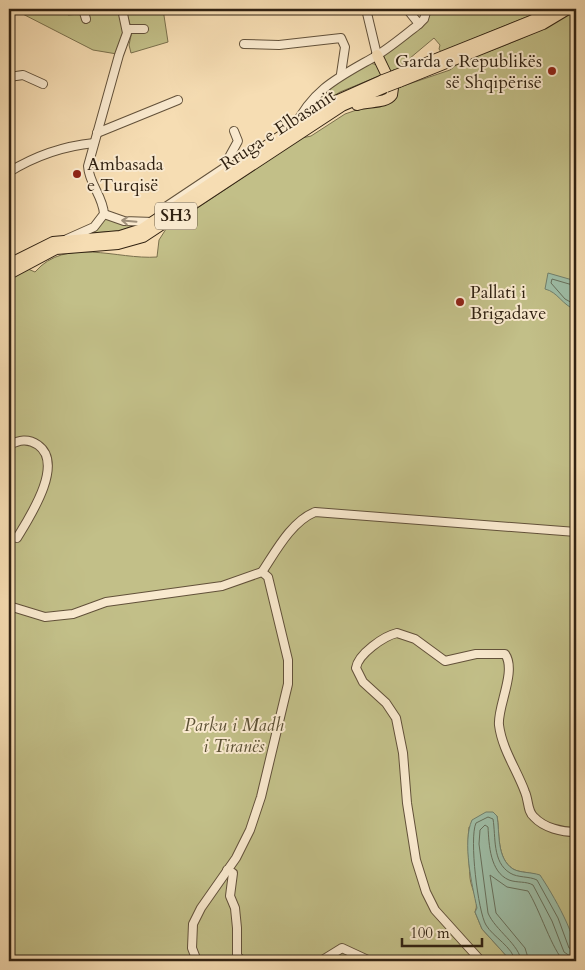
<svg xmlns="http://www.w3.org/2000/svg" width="585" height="970" font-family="Cardo,serif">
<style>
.green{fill:#c2bf88;stroke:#7a704d}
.water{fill:#9ebda6;stroke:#727f6b}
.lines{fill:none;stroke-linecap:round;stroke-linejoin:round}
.shore{stroke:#68705c;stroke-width:1}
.minor-casing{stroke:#62513a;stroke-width:10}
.major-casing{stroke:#312212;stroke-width:12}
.minor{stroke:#f9e9ce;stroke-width:8}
.major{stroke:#f6ddb3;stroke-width:10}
.major-bridge-casing{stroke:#312212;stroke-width:12;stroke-linecap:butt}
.major-bridge{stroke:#f6ddb3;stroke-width:10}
.oneway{stroke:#9f8f79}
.poi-dot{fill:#8f2418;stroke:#f9e9ce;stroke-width:2}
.labels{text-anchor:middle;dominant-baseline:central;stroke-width:4;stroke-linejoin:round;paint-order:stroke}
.shield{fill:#f9e9ce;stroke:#6d5e4a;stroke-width:1}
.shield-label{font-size:16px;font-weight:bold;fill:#312212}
.poi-label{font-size:18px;fill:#312212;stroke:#f9e9ce;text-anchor:start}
.street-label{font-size:18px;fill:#312212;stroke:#f9e9ce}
.park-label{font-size:18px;font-style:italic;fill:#5c5135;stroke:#f9e9ce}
</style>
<rect width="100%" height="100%" fill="#f6ddb3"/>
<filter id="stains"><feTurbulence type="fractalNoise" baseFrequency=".004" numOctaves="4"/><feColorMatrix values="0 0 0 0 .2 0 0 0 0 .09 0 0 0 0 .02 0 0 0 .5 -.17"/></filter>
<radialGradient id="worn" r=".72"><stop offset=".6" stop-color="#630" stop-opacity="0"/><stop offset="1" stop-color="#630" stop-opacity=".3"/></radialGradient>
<g class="green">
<path d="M 13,9 L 70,9 L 67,11 L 68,15 L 80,14 L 86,23 L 90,22 L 89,9 L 120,9 L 125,27 L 117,54 L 93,50 Z"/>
<path d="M 130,9 L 163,9 L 168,42 L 131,53 L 129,45 L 132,31 L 126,11 Z"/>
<path d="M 433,9 L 546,9 L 441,52 L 439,49 L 440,45 L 434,38 L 397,69 L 387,73 L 382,55 Z"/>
<path d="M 576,9 L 576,956 L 563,917 L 540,876 C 532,872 520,873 513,869 C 496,858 500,832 497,816 L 469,827 C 467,844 469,861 470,878 C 471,889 480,901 475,912 L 482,929 L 511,961 L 9,961 L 9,280 L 28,269 L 35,272 C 66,236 117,260 157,257 L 159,240 L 166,229 L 302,138 L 311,136 L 345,114 L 371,105 L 385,105 L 390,103 L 397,88 L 450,70 L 459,63 C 499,47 541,34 576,9 Z"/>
<path d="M 370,63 L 378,65 L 384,74 L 340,92 L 308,112 C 321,89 347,75 370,63 Z"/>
<path d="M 105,217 L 139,224 L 119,231 L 90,233 Z"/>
</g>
<g class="water">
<path d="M 548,273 L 576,281 L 576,310 C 562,305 558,292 545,289 Z"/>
<path d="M 486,812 L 493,812 L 497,816 C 500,832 496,858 513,869 C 520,873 531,872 540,875 C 552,893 580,940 576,961 L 511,961 L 482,929 L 475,912 L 477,908 C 472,885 462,842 472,820 Z"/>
</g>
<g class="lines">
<g class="shore">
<path d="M 576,286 L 552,279 L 551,283 L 565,299 L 576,305"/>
<path d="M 515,961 C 513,947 493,937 486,925 C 478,912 469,838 476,823 L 488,817 L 493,819 C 496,837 492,862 510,873 C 518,878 529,876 537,880 L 558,918 L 569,948 L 576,951"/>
<path d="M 521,961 C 520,945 495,930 488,913 L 479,844 L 480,830 L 485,825 L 488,827 C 489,845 490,872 509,880 C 517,883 526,881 533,885 L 552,921 L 564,952 L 570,956 L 576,957"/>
<path d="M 529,961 L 525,948 L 496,913 L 490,875 L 507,887 L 528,891 C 539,908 553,952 564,961"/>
</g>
<g class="minor-casing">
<g id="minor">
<path d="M 83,9 L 86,19"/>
<path d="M 366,9 L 377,55"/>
<path d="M 407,9 L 419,24"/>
<path d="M 127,29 L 144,29"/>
<path d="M 244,44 L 279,45 L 341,38 L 345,47 L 341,74"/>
<path d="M 9,77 L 23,75 L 43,84"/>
<path d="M 294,128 C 313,88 341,76 376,56 C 391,47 405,35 419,24 L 424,19 L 427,9"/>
<path d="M 97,133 L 178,100"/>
<path d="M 229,168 L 227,161 L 238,141 L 234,131"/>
<path d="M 9,172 C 35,156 64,146 94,143"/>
<path d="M 104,214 L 124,221 L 153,222"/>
<path d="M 159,219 L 161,210 L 227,166"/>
<path d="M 67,239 L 94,227 L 104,214 C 103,196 89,184 88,166 L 119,55 L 127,33 L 122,9"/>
<path d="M 9,445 C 19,440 28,438 38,445 C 65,464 29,518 17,538"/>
<path d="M 262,572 C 276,551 291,522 315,512 L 576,532"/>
<path d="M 9,606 L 45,617 L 73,614 L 106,602 L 222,586 L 262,572 L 268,577 L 288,660 L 288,684 L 261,797 L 250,830 L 236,858 L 201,908 L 193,924 L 192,948 L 197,961"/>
<path d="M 227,870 L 233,873 L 230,896 L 235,908 L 237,928 L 237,956 L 243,961"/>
<path d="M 321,961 L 342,948 L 370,961"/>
<path d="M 481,961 L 435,910 L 426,892 L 416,860 L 407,803 L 403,753 L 396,718 L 386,703 L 363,682 L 356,668 C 358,654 384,636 397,633 L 415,639 L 445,661 L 476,654 L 505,654 C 517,671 497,707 499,725 C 502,749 517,770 525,792 C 529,801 527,811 534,817 C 544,828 562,832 576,832"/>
</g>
</g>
<g class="major-casing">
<g id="major">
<path d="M 396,75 L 531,21 L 555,9"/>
<path d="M 399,82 L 543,24 L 568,9"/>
<path d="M 357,105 C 368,101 386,104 392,95 L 393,88 L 377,55"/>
<path d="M 9,264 L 53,242 L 120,236 L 142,229 L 329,104 L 383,80"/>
<path d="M 9,274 L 56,249 L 118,244 L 143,237 L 342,106 L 386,87"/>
</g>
</g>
<use href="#minor" class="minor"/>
<use href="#major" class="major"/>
<g class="major-bridge-casing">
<g id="major-bridge">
<path d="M 383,80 L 396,75"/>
<path d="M 386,87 L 399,82"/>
</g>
</g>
<use href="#major-bridge" class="major-bridge"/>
</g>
<defs><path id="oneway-shaft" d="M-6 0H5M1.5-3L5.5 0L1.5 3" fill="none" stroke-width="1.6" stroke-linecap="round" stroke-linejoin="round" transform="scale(1.25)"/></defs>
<use class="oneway" href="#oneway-shaft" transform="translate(129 221) rotate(-175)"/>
<g class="poi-dot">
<circle cx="552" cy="71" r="5"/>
<circle cx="77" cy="174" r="5"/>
<circle cx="460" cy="302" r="5"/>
</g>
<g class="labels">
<rect class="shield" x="155" y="202.5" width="42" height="27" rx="4"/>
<g class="shield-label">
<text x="176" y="216">SH3</text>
</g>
<g class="poi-label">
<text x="542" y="61" text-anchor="end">Garda e Republikës<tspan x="542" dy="21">së Shqipërisë</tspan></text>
<text x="87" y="164">Ambasada<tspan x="87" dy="21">e Turqisë</tspan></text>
<text x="470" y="292">Pallati i<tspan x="470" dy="21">Brigadave</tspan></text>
</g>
<g class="street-label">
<text transform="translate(278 130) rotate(-33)">Rruga e Elbasanit</text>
</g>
<g class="park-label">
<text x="234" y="725">Parku i Madh<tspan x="234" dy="21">i Tiranës</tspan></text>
</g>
</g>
<rect width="585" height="970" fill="none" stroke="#f6ddb3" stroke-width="30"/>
<rect x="10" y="10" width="565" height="950" fill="none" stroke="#312212" stroke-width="2.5"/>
<rect x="15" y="15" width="555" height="940" fill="none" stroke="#312212"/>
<path d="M402 938v8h80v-8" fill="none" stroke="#312212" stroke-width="2.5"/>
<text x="410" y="938" font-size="15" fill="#312212" stroke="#f9e9ce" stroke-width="4" paint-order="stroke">100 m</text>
<rect width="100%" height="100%" filter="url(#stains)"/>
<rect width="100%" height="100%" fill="url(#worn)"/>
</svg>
